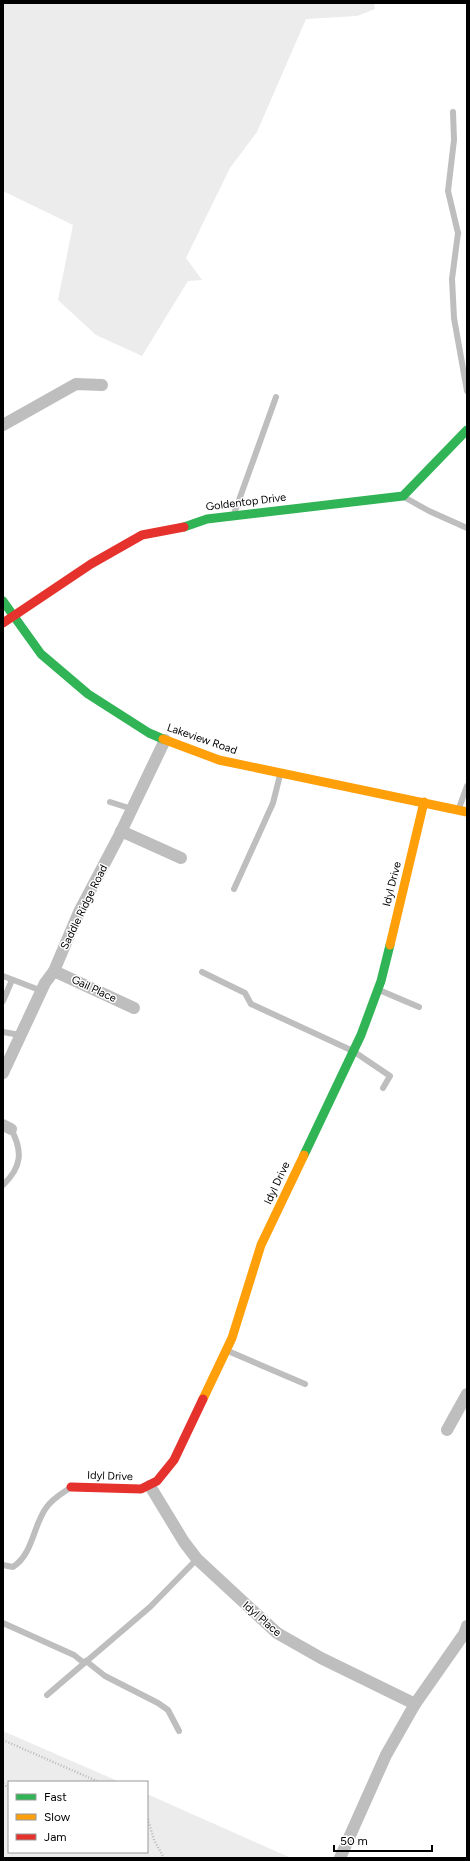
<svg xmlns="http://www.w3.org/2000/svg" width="470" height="1861" font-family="Figtree,sans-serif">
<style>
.green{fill:#ececec}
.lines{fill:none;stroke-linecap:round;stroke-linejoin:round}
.path{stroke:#b9b9b9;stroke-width:2.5;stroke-dasharray:1 2;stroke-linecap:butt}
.lane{stroke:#bebebe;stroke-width:6}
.street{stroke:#bebebe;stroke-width:12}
.fast{stroke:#30b455;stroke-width:9}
.slow{stroke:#ff9f0a;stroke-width:9}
.jam{stroke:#e5322d;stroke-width:9}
.labels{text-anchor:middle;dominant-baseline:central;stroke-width:3;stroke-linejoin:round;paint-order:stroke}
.street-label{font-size:11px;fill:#000;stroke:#fff}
</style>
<rect width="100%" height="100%" fill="#fff"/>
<g class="green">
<path d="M 3,3 L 374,3 L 375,9 L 357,16 L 306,19 L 257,132 L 230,168 L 186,258 L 202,280 L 188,281 L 142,356 L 96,335 L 58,300 L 73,225 L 3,191 Z"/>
<path d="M 3,1731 L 120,1782 L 9,1782 L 9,1852 L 147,1852 L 147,1794 L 291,1858 L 3,1858 Z"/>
</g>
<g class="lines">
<g class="path">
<path d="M 3,1740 L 99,1782"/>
<path d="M 3,1784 L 9,1788"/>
<path d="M 147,1816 L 154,1840 L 164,1858"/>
</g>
<g class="lane">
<path d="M 453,112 L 454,140 L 448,191 L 458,233 L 452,279 L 454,318 L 467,391"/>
<path d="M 404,497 L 429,511 L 467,528"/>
<path d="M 234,514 L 276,397"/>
<path d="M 110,802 L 132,809"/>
<path d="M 459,808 L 467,786"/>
<path d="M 234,889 L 273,803 L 280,775"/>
<path d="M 202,972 L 245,993 L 251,1004 L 353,1051 L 390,1076 L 383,1088"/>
<path d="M 3,976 L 42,991"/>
<path d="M 379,990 L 419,1007"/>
<path d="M 3,1001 L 12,980"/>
<path d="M 3,1032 L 20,1035"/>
<path d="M 3,1185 C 22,1167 23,1151 11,1129"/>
<path d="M 228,1351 L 305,1384"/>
<path d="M 3,1565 L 13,1567 C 33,1554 33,1526 46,1508 C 52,1499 61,1494 70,1488"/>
<path d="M 3,1623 L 74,1655 L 84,1663"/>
<path d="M 86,1661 L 105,1676 L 158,1703 L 168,1710 L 179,1731"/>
<path d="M 47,1695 L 150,1607 L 197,1559"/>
</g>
<g class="street">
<path d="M 3,425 L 76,384 L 102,385"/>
<path d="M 121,831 L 181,858"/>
<path d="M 54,971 L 134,1008"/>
<path d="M 3,1073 L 45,983 L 54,971 L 79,912 L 119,836 L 165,740"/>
<path d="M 3,1125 L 11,1129"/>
<path d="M 447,1430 L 467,1394"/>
<path d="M 150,1486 L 184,1542 L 197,1559 L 277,1633 L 321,1658 L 415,1704"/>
<path d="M 340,1858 L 386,1755 L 415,1704 L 464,1634 L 467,1626"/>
</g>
<g class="fast">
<path d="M 184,527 L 207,519 L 403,496 L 467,430"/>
<path d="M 3,601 L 41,654 L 88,694 L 149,733 L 163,739"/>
<path d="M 304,1155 L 361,1035 L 381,981 L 390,945"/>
</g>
<g class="slow">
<path d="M 163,739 L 219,760 L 467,812"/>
<path d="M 390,945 L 424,802"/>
<path d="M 203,1399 L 232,1338 L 261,1245 L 304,1155"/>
</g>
<g class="jam">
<path d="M 3,623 L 91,564 L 142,535 L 184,527"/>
<path d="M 71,1487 L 141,1489 L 157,1481 L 174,1460 L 203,1399"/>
</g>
</g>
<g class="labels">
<g class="street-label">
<text transform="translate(246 502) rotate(-7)">Goldentop Drive</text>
<text transform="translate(202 739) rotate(19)">Lakeview Road</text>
<text transform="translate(392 884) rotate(-76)">Idyl Drive</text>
<text transform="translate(84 907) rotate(-64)">Saddle Ridge Road</text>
<text transform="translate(94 989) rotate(25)">Gail Place</text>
<text transform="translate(277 1183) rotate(-65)">Idyl Drive</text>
<text transform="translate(110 1476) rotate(2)">Idyl Drive</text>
<text transform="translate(262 1619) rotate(41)">Idyl Place</text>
</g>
</g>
<rect width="470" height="1861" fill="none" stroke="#000000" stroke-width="8"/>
<rect x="8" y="1781" width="140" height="72" fill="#ffffff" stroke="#999999"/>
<rect x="16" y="1794" width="20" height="6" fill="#30b455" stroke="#999999"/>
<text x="44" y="1801" font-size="12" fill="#000000">Fast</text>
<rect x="16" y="1814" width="20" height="6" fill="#ff9f0a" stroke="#999999"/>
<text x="44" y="1821" font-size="12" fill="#000000">Slow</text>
<rect x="16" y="1834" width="20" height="6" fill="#e5322d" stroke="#999999"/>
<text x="44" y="1841" font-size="12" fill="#000000">Jam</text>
<path d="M334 1845v6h98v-6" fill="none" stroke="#000000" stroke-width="2"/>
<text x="340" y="1845" font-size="12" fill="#000000" stroke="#ffffff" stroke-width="3" paint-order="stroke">50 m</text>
</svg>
